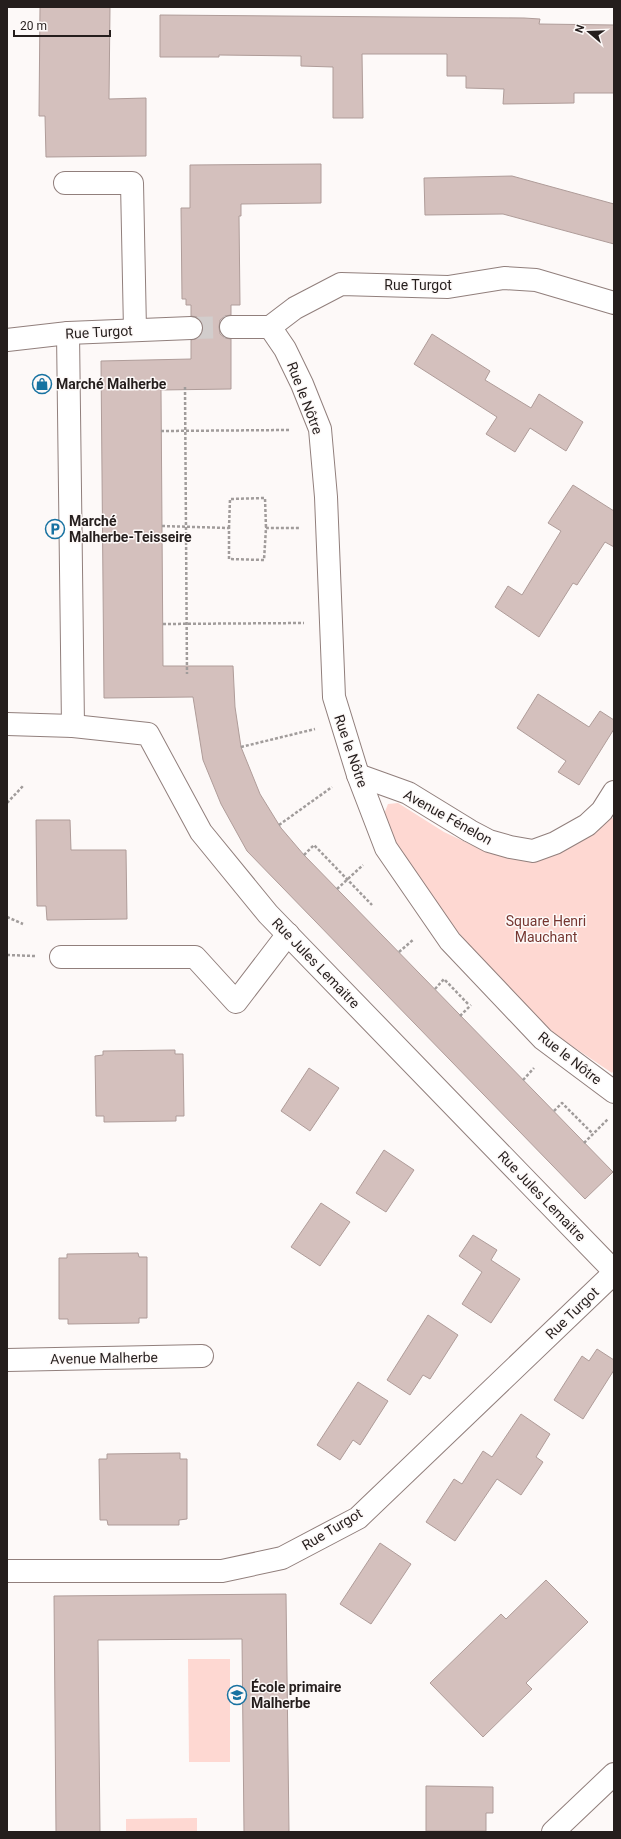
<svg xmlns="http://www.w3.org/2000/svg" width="621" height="1839" font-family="Roboto,sans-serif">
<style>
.green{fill:#fed8d2}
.building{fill:#d4c0bd;stroke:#af9c99}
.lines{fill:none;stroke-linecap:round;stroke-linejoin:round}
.minor-tunnel{stroke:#d2cdcc;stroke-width:22;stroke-dasharray:22 11;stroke-linecap:butt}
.minor-casing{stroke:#917f7c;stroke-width:24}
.path{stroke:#a19c9b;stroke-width:2.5;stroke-dasharray:3 2;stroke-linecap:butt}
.minor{stroke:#fff;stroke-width:22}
.labels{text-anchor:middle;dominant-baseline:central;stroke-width:3;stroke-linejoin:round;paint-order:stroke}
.street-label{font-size:14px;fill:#251e1d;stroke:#fdf9f8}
.poi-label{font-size:14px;font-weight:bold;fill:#251e1d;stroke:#fdf9f8;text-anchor:start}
.park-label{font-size:14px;fill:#763630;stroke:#fdf9f8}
</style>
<rect width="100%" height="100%" fill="#fdf9f8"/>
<g class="green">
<path d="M 398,803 L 444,832 L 489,853 L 534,862 L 571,845 L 609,816 L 614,819 L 614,1070 L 612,1073 L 556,1035 L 501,982 L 452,925 L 398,851 L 384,814 L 388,804 Z"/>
<path d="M 188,1659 L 230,1659 L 230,1762 L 189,1762 Z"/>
<path d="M 197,1818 L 197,1832 L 126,1832 L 126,1819 Z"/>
</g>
<g class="building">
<path d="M 40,7 L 110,7 L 109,99 L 146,98 L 146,156 L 46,157 L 45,116 L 39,116 Z"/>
<path d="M 160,15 L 524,18 L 540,19 L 539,24 L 614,25 L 614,93 L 574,93 L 574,103 L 503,104 L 504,89 L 466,88 L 466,76 L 447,76 L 447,54 L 362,54 L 363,118 L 333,118 L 333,67 L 301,66 L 301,56 L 219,55 L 219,57 L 160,57 Z"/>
<path d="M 321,164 L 321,203 L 241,204 L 241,216 L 239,216 L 240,305 L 231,305 L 231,315 L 225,316 L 220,320 L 219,327 L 220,334 L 225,338 L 231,339 L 231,389 L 161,390 L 163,666 L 233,666 L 235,707 L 241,747 L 260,794 L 281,828 L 304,855 L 613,1172 L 585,1199 L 247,851 L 221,804 L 203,760 L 193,697 L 104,698 L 101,361 L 191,359 L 191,340 L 198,338 L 202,333 L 203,328 L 201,321 L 197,317 L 191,316 L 191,305 L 186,305 L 186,299 L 182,299 L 181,208 L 190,208 L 190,165 Z"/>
<path d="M 512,176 L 614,204 L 614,244 L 503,214 L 425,215 L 424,178 Z"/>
<path d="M 432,334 L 490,371 L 485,380 L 531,408 L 539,394 L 583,422 L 566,451 L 530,428 L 515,452 L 486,434 L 497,417 L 414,364 Z"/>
<path d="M 573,485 L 614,511 L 614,547 L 605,542 L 577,585 L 573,583 L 539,637 L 495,607 L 508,586 L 522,595 L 561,531 L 548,523 Z"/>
<path d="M 538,694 L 589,727 L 600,711 L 614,720 L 614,729 L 579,785 L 558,772 L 566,761 L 517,728 Z"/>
<path d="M 36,820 L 70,820 L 71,850 L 126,850 L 127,919 L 47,920 L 46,906 L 37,906 Z"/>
<path d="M 175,1050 L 175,1054 L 183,1054 L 184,1116 L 176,1116 L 176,1121 L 104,1122 L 104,1116 L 96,1116 L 95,1056 L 103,1055 L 103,1051 Z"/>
<path d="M 309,1068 L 339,1088 L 310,1131 L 281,1111 Z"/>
<path d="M 384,1150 L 414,1170 L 386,1212 L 356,1193 Z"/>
<path d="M 321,1203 L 350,1222 L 320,1266 L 291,1247 Z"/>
<path d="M 473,1235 L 497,1250 L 491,1260 L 520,1279 L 491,1323 L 462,1304 L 482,1272 L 459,1256 Z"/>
<path d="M 138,1253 L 139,1257 L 147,1257 L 147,1318 L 139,1318 L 139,1323 L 68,1324 L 68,1319 L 59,1319 L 59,1258 L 67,1258 L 67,1254 Z"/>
<path d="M 428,1315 L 458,1335 L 430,1379 L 423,1375 L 410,1395 L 387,1380 Z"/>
<path d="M 597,1349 L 614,1360 L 614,1370 L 583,1419 L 554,1400 L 582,1356 L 589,1361 Z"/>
<path d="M 358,1382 L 388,1401 L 360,1445 L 353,1440 L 340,1460 L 317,1445 Z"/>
<path d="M 521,1414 L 550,1434 L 536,1457 L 543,1462 L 521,1495 L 497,1479 L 455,1541 L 426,1522 L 454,1479 L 462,1484 L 483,1451 L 492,1457 Z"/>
<path d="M 180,1453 L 180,1459 L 187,1459 L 187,1519 L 179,1520 L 179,1525 L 108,1525 L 107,1520 L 100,1520 L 99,1459 L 107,1459 L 107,1454 Z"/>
<path d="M 380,1543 L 411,1564 L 371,1624 L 340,1604 Z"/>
<path d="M 546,1580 L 588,1622 L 526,1683 L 532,1689 L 483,1737 L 430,1683 L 501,1614 L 506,1619 Z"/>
<path d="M 286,1594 L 289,1832 L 244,1832 L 242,1639 L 98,1640 L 100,1832 L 56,1832 L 54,1596 Z"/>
<path d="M 426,1786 L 493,1787 L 493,1813 L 486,1813 L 486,1831 L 426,1831 Z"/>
</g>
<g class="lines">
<path class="minor-tunnel" d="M 191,328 L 231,327"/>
<g class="minor-casing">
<g id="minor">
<path d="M 65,183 L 132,183 L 135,330"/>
<path d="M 231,327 L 270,327 L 295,308 L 341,284 L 448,287 L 504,278 L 536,280 L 614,303"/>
<path d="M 270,327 L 285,349 L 302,384 L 320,429 L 326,497 L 334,697 L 358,775 L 386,848 L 450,941 L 543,1039 L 614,1092"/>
<path d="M 68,333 L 73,726"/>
<path d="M 7,340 L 68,333 L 191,328"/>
<path d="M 7,724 L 73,726 L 148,734 L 201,832 L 268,914 L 614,1271"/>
<path d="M 358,775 L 408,793 L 470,831 L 489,841 L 510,847 L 533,851 L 555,843 L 587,825 L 602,811 L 614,792"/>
<path d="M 61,957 L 195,957 L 236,1002 L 288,934"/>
<path d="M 7,1360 L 202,1356"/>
<path d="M 7,1571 L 222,1571 L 282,1558 L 358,1518 L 614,1273"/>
<path d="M 553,1832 L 614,1774"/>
</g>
</g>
<g class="path">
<path d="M 185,387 L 187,674"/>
<path d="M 161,431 L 290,430"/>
<path d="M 162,526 L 229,528 L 229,559 L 264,560 L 266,528 L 300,528"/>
<path d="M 229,528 L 230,499 L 265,498 L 266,528"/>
<path d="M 163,624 L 304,623"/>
<path d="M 241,747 L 315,729"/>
<path d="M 7,803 L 23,786"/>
<path d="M 279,825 L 332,787"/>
<path d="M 304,855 L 314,845 L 372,905"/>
<path d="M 337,889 L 363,865"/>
<path d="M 7,917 L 23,924"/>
<path d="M 399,952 L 414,939"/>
<path d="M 7,955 L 35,956"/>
<path d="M 435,989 L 444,979 L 469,1005"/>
<path d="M 460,1016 L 471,1005"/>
<path d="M 523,1080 L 534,1068"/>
<path d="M 554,1111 L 562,1103 L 593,1134"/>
<path d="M 584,1143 L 608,1119"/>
</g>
<use href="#minor" class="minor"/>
</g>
<defs>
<g id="shop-ring" transform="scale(1)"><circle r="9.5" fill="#fdf9f8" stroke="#1772a1" stroke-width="1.5"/><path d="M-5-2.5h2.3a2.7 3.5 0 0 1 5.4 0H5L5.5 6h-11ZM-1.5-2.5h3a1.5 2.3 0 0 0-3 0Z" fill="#1772a1"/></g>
<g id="parking-ring" transform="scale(1)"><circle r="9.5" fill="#fdf9f8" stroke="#1772a1" stroke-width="1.5"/><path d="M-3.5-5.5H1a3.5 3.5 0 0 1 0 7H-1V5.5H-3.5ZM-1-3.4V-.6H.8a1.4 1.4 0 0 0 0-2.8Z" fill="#1772a1"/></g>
<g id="school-ring" transform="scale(1)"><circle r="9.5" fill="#fdf9f8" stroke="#1772a1" stroke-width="1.5"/><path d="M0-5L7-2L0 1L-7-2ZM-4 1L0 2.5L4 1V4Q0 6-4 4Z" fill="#1772a1"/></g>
</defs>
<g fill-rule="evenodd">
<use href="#shop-ring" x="42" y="384"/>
<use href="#parking-ring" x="55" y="529"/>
<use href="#school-ring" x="237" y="1695"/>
</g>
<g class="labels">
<g class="street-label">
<text x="418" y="285">Rue Turgot</text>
<text transform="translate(99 332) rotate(-3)">Rue Turgot</text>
<text transform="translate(305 398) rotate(69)">Rue le Nôtre</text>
<text transform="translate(351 751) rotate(71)">Rue le Nôtre</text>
<text transform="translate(448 817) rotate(29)">Avenue Fénelon</text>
<text transform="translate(316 963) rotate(46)">Rue Jules Lemaitre</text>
<text transform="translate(570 1058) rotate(38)">Rue le Nôtre</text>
<text transform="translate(542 1196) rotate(46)">Rue Jules Lemaitre</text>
<text transform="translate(572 1313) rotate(-44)">Rue Turgot</text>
<text transform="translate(104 1358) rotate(-1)">Avenue Malherbe</text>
<text transform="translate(332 1529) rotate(-31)">Rue Turgot</text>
</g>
<g class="poi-label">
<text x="56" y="384">Marché Malherbe</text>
<text x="69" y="521">Marché<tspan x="69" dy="16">Malherbe-Teisseire</tspan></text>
<text x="251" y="1687">École primaire<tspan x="251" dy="16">Malherbe</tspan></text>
</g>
<g class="park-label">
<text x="546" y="921">Square Henri<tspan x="546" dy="16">Mauchant</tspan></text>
</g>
</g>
<rect width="621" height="1839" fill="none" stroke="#251e1d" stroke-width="16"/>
<g transform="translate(589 32) rotate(289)" stroke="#fdf9f8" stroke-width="3" paint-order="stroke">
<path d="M0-3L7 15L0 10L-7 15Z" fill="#251e1d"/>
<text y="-6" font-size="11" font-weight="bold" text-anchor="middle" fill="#251e1d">N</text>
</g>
<path d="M14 30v6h96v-6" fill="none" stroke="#251e1d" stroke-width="2"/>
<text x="20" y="30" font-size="12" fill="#251e1d" stroke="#fdf9f8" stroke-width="3" paint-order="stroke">20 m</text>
</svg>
